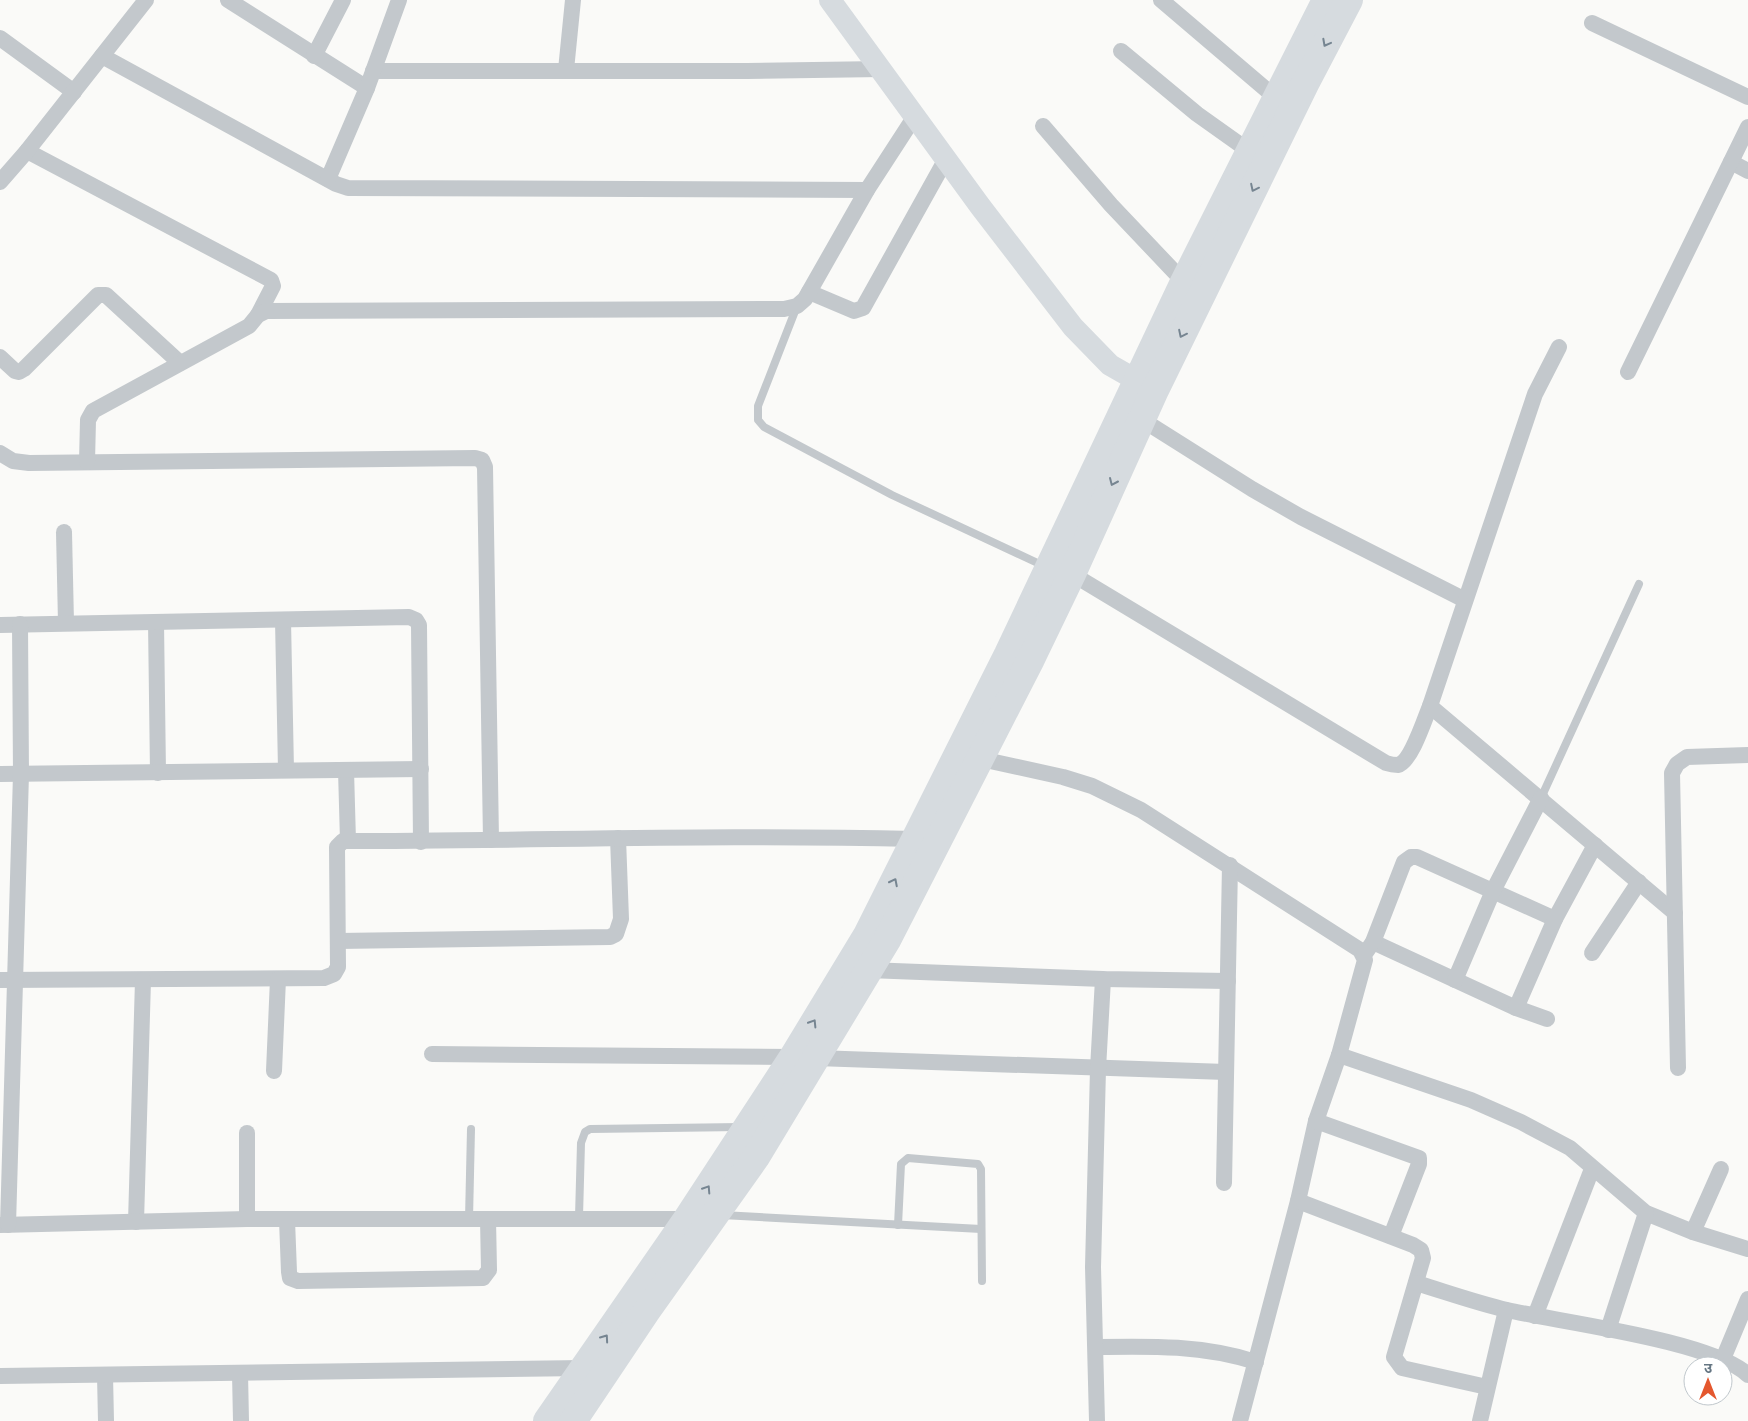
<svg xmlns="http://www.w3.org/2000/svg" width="1748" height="1421" font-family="'PT Sans','Noto Sans Devanagari',sans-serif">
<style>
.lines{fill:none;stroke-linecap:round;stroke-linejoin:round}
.lane{stroke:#c3c8cc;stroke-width:8}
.street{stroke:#c3c8cc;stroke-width:16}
.secondary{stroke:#d6dbdf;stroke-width:22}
.highway{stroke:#d6dbdf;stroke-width:28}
.oneway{stroke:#768591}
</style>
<rect width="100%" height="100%" fill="#fafaf8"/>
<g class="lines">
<g class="lane">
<path d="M 797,306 L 758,406 L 758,420 L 764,427 L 892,495 L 1044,566"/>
<path d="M 1541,798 L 1639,584"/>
<path d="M 722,1215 L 981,1229"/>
<path d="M 579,1217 L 581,1143 L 585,1132 L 590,1129 L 741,1127"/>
<path d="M 469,1219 L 471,1129"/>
<path d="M 898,1225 L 901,1164 L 908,1158 L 978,1164 L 981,1169 L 982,1281"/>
</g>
<g class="street">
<path d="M 228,0 L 367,88"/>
<path d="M 1161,0 L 1276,98"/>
<path d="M 1592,23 L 1748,97"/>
<path d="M 0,38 L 74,92"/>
<path d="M 1121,51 L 1197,114 L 1249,151"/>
<path d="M 102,56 L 336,184 L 348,188 L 867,190"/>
<path d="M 314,56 L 343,0"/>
<path d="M 566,70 L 573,0"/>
<path d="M 373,71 L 747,71 L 882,69"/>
<path d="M 1043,126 L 1111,205 L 1184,282"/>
<path d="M 27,151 L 271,280 L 273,286 L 258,315"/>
<path d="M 1731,162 L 1748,171"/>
<path d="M 328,179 L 367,88 L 399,0"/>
<path d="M 0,182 L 27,151 L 146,0"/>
<path d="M 809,292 L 854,311 L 863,308 L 946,159"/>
<path d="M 0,357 L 15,371 L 19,372 L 24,369 L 98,295 L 106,295 L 180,363"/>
<path d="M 1628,372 L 1748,127"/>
<path d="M 1141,419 L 1252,489 L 1301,517 L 1465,600"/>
<path d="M 0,453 L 13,461 L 29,463 L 475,458 L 482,460 L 485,467 L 491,840"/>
<path d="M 87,462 L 88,420 L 93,411 L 249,326 L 258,315 L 266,311 L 784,309 L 797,306 L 805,299 L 867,190 L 915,116"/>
<path d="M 64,532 L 66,623"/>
<path d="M 1072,574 L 1386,763 C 1389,764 1395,765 1398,765 C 1411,762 1425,718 1430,706 L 1535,394 L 1559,347"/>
<path d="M 283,620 L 286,770"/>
<path d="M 156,622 L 158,773"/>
<path d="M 0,625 L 409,617 L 416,620 L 419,625 L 421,842"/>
<path d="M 1430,706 L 1675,913"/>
<path d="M 981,759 L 1063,777 L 1092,786 L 1141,810 L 1360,950 L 1365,960 L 1339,1055 L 1316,1121 L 1298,1201 L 1240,1421"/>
<path d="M 346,770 L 348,841"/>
<path d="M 0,774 L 421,769"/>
<path d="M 338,941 L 610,937 L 616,934 L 621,919 L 618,838"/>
<path d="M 1373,942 L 1516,1008 L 1547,1019"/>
<path d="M 1592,953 L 1639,882"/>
<path d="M 1364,955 L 1373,942 L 1404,862 L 1411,857 L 1417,857 L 1555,919"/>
<path d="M 868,970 L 1103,979 L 1228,981"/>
<path d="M 0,980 L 324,978 L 334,974 L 338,967 L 337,847 L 343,841 C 534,841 724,834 915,839 L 921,842"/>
<path d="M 1455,980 L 1493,891 L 1541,798"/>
<path d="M 1516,1008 L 1555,919 L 1595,845"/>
<path d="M 432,1054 L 793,1057"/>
<path d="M 1339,1055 L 1471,1100 L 1521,1122 L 1570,1148 L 1646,1213 L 1693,1232 L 1748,1249"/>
<path d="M 816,1058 L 1226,1072"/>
<path d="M 1678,1068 L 1672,773 L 1677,764 L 1687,757 L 1748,755"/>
<path d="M 274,1071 L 278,979"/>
<path d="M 1316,1121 L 1419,1158 L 1419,1164 L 1391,1236"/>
<path d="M 247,1133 L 247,1219"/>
<path d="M 1224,1183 L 1230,865"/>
<path d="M 1298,1201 L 1413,1245 L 1421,1250 L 1423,1258 L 1394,1357 L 1402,1368 L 1487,1387"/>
<path d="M 287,1220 L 289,1272 L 290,1278 L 298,1281 L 483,1278 L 489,1270 L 488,1219"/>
<path d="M 136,1222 L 143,980"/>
<path d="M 0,1225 L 247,1219 L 687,1219"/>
<path d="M 8,1225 L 21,774 L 20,624"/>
<path d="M 1693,1232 L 1721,1169"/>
<path d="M 1416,1283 C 1446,1292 1477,1303 1507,1310 C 1560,1322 1713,1341 1748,1375"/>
<path d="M 1535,1316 L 1592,1169"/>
<path d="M 1608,1330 L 1646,1213"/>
<path d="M 1096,1347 C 1152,1346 1203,1345 1256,1362"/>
<path d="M 1723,1359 L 1748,1299"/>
<path d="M 240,1373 L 241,1421"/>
<path d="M 105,1375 L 106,1421"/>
<path d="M 0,1376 L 584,1368"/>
<path d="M 1097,1421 L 1093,1267 L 1098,1069 L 1103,979"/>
<path d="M 1480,1421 L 1506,1310"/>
</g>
<path class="secondary" d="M 830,0 L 980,206 L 1073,327 L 1110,365 L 1152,389"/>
<g class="highway">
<path d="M 547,1421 L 687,1219 L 793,1057 L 867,935 L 1008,654 L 1184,282 L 1326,0"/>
<path d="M 573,1421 L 646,1312 L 756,1157 L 887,940 L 1031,659 L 1072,574 L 1155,390 L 1305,84 L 1349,0"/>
</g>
</g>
<defs><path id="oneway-chevron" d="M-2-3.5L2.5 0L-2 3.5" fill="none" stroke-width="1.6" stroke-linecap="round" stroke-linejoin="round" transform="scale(1.25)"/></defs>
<g class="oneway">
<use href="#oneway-chevron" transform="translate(1326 43) rotate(118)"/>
<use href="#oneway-chevron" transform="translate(1254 188) rotate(116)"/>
<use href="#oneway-chevron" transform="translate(1182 334) rotate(116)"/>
<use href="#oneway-chevron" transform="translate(1113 482) rotate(114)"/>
<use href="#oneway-chevron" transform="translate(894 882) rotate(-63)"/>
<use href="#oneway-chevron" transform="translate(813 1023) rotate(-58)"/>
<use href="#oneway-chevron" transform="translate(707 1189) rotate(-57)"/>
<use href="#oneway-chevron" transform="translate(605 1338) rotate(-55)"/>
</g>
<g transform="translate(1708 1381)"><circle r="24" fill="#ffffff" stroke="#c1c8cd"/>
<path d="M0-4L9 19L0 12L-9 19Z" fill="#e4572e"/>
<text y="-8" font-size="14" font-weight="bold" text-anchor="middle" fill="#657683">उ</text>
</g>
</svg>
